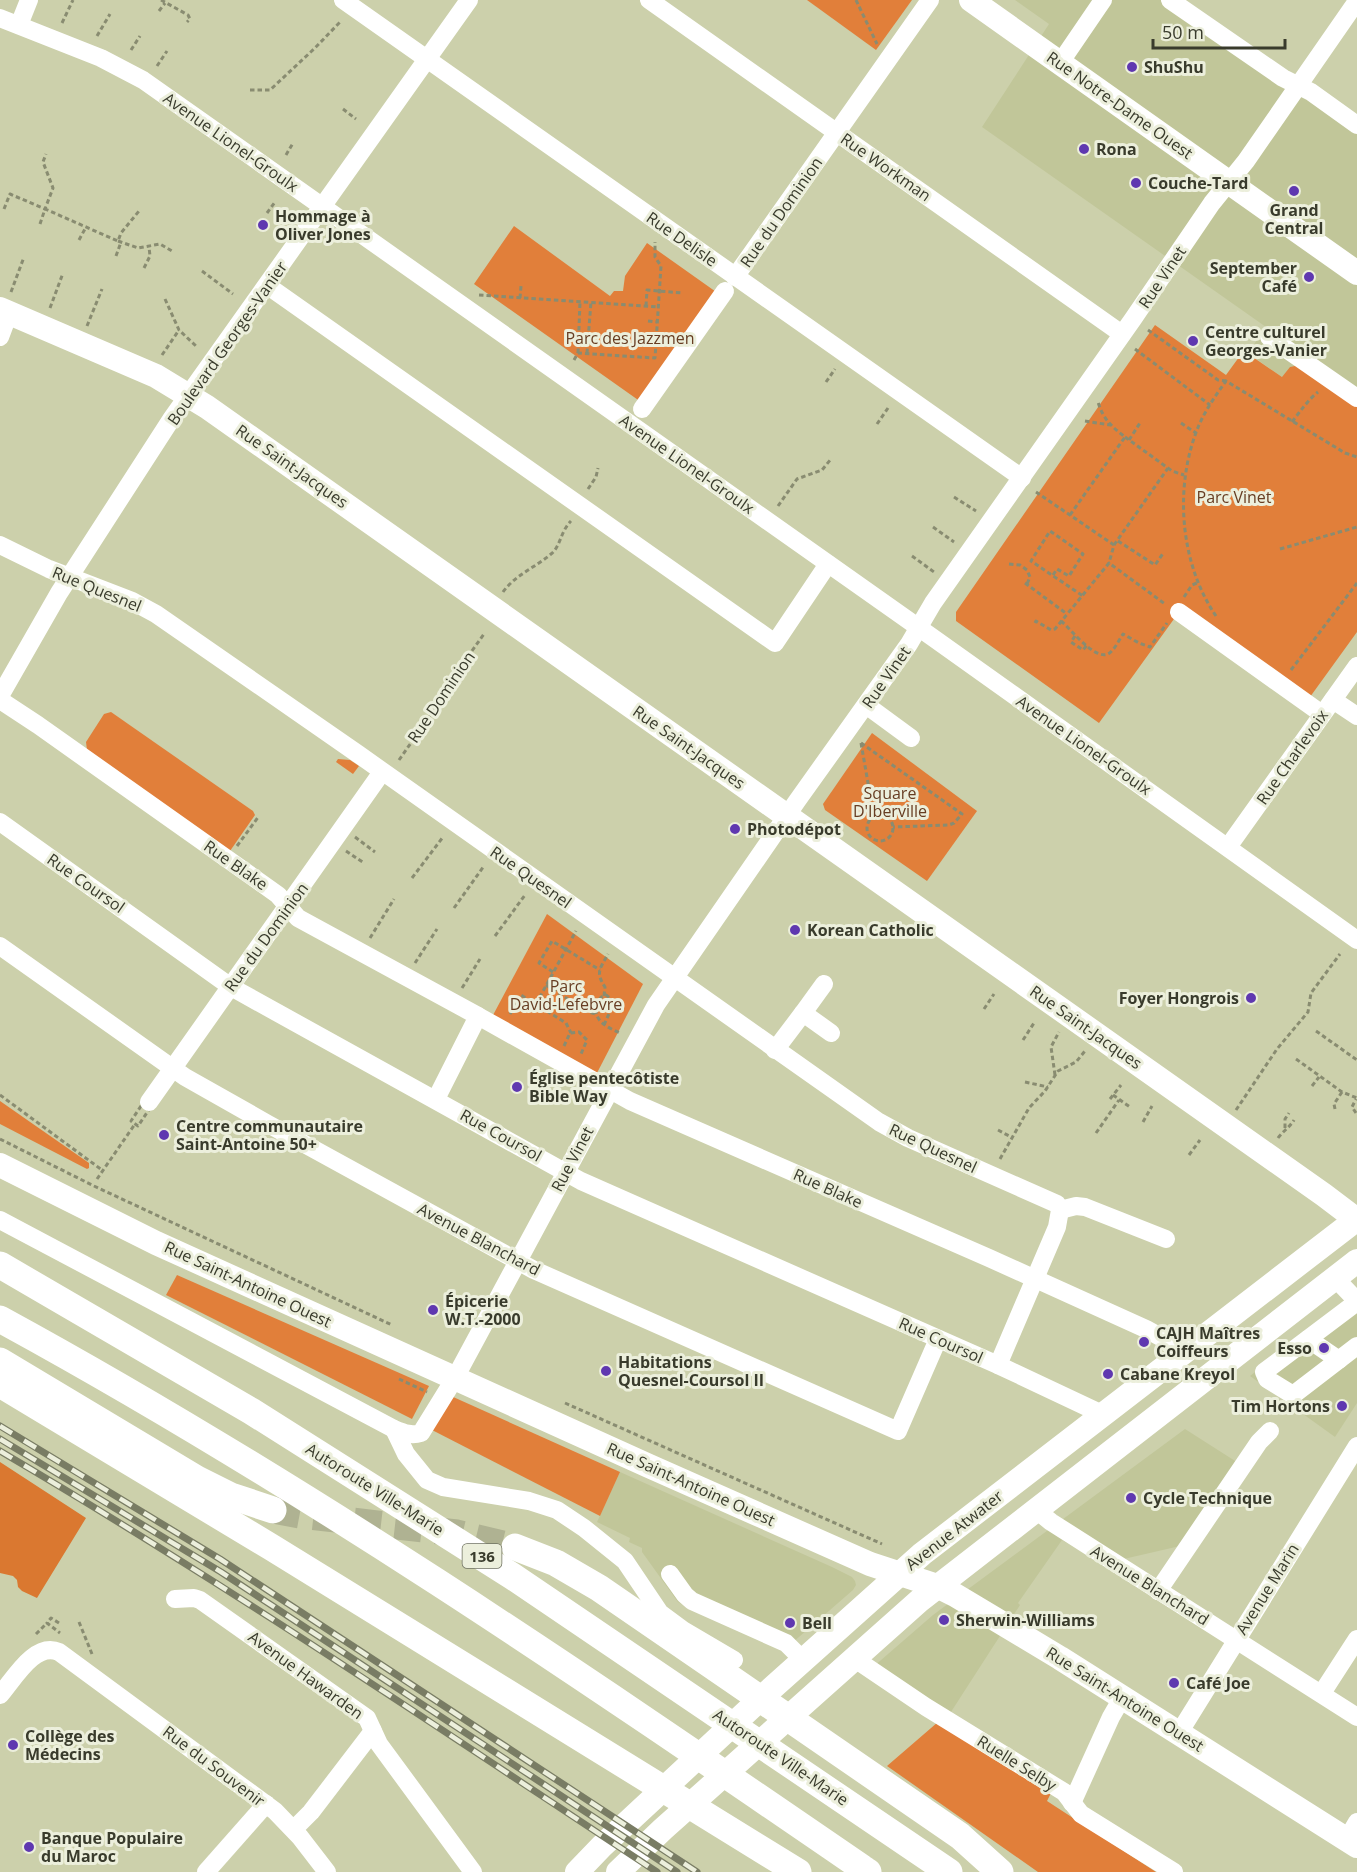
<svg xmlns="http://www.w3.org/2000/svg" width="1357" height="1872" font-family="'Open Sans',sans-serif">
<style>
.built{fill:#c1c699}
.green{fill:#e17f3a}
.forest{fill:#da7830}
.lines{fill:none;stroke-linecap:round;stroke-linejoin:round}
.highway-tunnel{stroke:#afb292;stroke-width:27;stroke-dasharray:27 14;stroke-linecap:butt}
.path{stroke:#898c71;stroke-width:3;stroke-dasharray:4.5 3;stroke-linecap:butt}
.minor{stroke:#fff;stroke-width:18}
.major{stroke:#fff;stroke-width:24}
.highway{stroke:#fff;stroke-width:27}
.rail-casing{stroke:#797c64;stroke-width:7}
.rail{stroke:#ecefdc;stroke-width:4.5;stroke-dasharray:14;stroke-linecap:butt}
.poi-dot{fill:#5f38b0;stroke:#ecefdc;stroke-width:2}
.labels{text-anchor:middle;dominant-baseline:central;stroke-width:6;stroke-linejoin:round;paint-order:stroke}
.shield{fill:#ecefdc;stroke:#6f7161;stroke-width:1.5}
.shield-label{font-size:15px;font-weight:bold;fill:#393b2c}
.poi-label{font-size:16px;font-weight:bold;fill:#393b2c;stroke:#ecefdc;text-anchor:start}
.street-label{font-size:16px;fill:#393b2c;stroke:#ecefdc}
.park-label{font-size:16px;fill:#673d22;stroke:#ecefdc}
</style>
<rect width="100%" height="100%" fill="#ccd0ab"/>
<g class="built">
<path d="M 1015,0 L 1178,0 L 1357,124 L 1357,404 L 1282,377 L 1248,353 L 1266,327 L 982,127 L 1049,24 Z"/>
<path d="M 1357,1292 L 1357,1403 L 1335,1437 L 1250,1376 Z"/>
<path d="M 1185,1429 L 1243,1466 L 1193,1543 L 1102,1564 L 1062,1540 L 1018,1603 L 1020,1605 L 949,1715 L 873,1667 L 933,1615 Z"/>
<path d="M 620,1472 L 832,1567 L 852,1577 L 855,1581 L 856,1585 L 853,1590 L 784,1650 L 696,1612 L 678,1602 L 642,1552 L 642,1548 L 629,1542 L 630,1538 L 597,1522 Z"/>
</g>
<g class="green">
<path d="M 807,0 L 912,0 L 876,50 Z"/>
<path d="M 514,226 L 610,296 L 614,291 L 623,291 L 625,276 L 647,243 L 719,294 L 641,402 L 474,284 Z"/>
<path d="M 1155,325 L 1226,375 L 1242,353 L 1246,355 L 1247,353 L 1282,377 L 1290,367 L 1300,365 L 1357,404 L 1357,632 L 1310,697 L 1179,612 L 1099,723 L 956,621 L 956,612 Z"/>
<path d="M 111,712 L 253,811 L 255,815 L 230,851 L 87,750 L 86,742 L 104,714 Z"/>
<path d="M 872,733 L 977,811 L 927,881 L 825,810 L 823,804 Z"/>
<path d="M 338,759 L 350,760 L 359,766 L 353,774 L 336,762 Z"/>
<path d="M 547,914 L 643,984 L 597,1073 L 492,1017 Z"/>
<path d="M 0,1101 L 89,1163 L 89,1168 L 87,1169 L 0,1124 Z"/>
<path d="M 177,1275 L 429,1386 L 412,1419 L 166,1295 Z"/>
<path d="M 451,1396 L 620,1472 L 600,1516 L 432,1430 Z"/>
<path d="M 938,1722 L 1052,1791 L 1047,1801 L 1156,1872 L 1038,1872 L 887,1766 Z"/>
</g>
<path class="forest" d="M 0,1462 L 86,1518 L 37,1598 L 22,1591 L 18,1587 L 17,1580 L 13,1576 L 0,1573 Z"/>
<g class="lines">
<path class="highway-tunnel" d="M 273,1510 L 300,1515 L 457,1533 L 515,1547"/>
<g class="path">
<path d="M 161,0 L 188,15 L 190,19 L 187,22"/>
<path d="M 856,0 L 877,44"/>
<path d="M 159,11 L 165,3"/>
<path d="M 62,23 L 73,0"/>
<path d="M 97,36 L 110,14"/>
<path d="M 131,50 L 140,36"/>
<path d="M 157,66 L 167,51"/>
<path d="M 250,90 L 270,90 L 315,48 L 340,22"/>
<path d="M 343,109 L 356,119"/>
<path d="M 286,155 L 293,143"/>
<path d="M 4,209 L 10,194 L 45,209 L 53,188 L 43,162 L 46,154"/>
<path d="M 267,213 L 275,202"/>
<path d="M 40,224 L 45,209 L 118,241 L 121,233 L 139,211"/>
<path d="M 79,240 L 86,227"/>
<path d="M 118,241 L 138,248 L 160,244 L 172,251"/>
<path d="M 116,256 L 121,242"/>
<path d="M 144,268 L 150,256 L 149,247"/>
<path d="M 202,271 L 233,294"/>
<path d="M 11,292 L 24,257"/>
<path d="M 479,295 L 658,307"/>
<path d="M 520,298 L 521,286"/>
<path d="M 165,299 L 179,330 L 196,346"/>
<path d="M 646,306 L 647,290 L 682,293"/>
<path d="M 50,308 L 63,273"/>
<path d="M 648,321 L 657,322"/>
<path d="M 87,326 L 102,289"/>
<path d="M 1148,330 L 1218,380 L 1226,381"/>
<path d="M 1135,349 L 1210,405"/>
<path d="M 578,353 L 580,302"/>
<path d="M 587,353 L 591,302"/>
<path d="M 162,355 L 179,330"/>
<path d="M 574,360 L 578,353 L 655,358 L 661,266 L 655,257 L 655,242"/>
<path d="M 826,382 L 835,369"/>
<path d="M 1085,421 L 1110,425"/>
<path d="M 1292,422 C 1301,410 1309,399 1318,392"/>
<path d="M 1181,423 L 1196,433"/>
<path d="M 877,424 L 888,408"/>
<path d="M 1125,437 L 1172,471 L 1184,475"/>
<path d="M 1129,440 L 1140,423"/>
<path d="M 588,489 L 596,477 L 598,468"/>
<path d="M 1036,492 L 1114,545 L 1109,563"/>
<path d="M 954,497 L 976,511"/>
<path d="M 778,506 L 797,479 L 822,470 L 831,459"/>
<path d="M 1070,515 L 1125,437 C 1112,427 1103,419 1098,402"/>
<path d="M 933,527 L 954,542"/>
<path d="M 1118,541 L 1155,565 L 1164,552"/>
<path d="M 1114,545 L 1168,468"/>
<path d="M 1280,549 L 1357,527"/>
<path d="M 912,556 L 934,572"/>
<path d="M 1009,564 L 1020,565 L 1027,570 L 1030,577 L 1027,584"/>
<path d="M 1053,575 L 1057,569 L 1069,576 L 1083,554 L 1050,531 L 1031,561 L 1083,596"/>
<path d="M 1025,583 L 1067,614"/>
<path d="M 503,592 C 515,575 536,567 551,554 C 561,546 560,532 571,521"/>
<path d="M 1184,597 L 1192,585 L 1199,582"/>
<path d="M 1216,616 C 1179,562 1174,484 1199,425 C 1206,409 1216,395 1226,381 L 1345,453 L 1357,457"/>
<path d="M 1061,621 C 1071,629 1094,660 1108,654 C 1114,651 1119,640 1123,634 L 1139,643 L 1150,647 L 1167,623"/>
<path d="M 1035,623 L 1036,621 L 1051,630 L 1055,629 L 1109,563 L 1165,604"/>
<path d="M 1075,636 L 1071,642 L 1083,650 L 1087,645"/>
<path d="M 1291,670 L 1357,583"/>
<path d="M 861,743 L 962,814 L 954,823 L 949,825 L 893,827"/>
<path d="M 861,743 L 874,817"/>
<path d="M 399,760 L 439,703 L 436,701 L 484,634"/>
<circle cx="880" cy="828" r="13"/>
<path d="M 355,837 L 375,852"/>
<path d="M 237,846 L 259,816"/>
<path d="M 346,851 L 364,863"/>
<path d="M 412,878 L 443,837"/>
<path d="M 454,908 L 484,866"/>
<path d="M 495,936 L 525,895"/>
<path d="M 370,938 L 394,899"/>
<path d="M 415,963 L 437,929"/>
<path d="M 553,972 L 539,963 L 552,941 L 600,970"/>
<path d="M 546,985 L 588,1012 L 596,1014"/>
<path d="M 462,988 L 480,959"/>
<path d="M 604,996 L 605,987 C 595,972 600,969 608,954"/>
<path d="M 536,1004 L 576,931"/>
<path d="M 984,1009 L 994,994"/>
<path d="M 510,1014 L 521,995 L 566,1023 L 571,1033"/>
<path d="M 604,1025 L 612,1007 L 610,998 L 606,995 C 600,997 599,999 597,1005 C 592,1021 609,1028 620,1033"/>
<path d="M 1316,1031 L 1357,1060"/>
<path d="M 1023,1040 L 1034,1023"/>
<path d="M 564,1046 L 570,1033 L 579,1032 L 587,1040 L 581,1054"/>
<path d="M 1296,1059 L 1342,1092 L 1357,1098"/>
<path d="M 1055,1075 L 1051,1047 L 1059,1032"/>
<path d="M 1025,1082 L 1048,1087"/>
<path d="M 1312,1086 L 1319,1077"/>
<path d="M 0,1095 L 102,1170"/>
<path d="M 1113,1095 L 1130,1107"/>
<path d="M 1110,1099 L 1121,1085"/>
<path d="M 143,1103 L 150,1108 L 138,1126 L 131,1121 Z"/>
<path d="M 1335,1109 L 1334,1104 L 1342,1092"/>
<path d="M 1236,1110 L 1277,1049 L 1308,1012 L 1311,993 L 1340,954"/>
<path d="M 1356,1113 L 1352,1107 L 1356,1099"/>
<path d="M 1143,1122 L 1152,1106"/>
<path d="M 1285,1128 L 1285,1119 L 1289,1113"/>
<path d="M 998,1130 L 1011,1137"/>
<path d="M 1096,1133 L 1119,1100"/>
<path d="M 1278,1138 C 1283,1131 1290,1127 1294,1120"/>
<path d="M 0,1139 L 94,1186 L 392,1325"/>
<path d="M 1189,1155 L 1200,1140"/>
<path d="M 1000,1159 L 1029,1108 L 1045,1091 L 1058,1071 L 1076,1062 L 1085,1051"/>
<path d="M 97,1179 L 135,1124"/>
<path d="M 399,1379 L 427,1392"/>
<path d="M 565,1403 L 882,1544"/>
<path d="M 79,1622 L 92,1654"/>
<path d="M 59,1623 L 51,1618 L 47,1623 L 60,1633"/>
<path d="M 36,1634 L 47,1623"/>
</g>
<g class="minor">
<path d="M 343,0 L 1022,478"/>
<path d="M 649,0 L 1122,334"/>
<path d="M 1170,0 L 1283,78 L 1311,92 L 1357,125"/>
<path d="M 0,18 L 101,58 L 143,80 L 932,637 L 1357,940"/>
<path d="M 19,25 L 29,0"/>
<path d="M 1060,63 L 1103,0"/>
<path d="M 735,277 L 930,0"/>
<path d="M 268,286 L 775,643 L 828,564"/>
<path d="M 0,337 L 9,313"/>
<path d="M 1269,337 L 1357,398"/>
<path d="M 642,409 L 725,291"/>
<path d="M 0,545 L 49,569 L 132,601 L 156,614 L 358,754 L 879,1122 L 908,1138 L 1057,1204 L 1060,1210 L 1057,1227 L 998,1365"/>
<path d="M 1179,612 L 1322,714"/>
<path d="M 0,696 L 59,593 L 172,418 L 469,0"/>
<path d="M 0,700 L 38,725 L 264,885 L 278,895 L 298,918 L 478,1016 L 436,1099"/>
<path d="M 1333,700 L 1357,716"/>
<path d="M 866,705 L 911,738"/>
<path d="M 0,822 L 231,987 L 581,1181 L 998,1365 L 1102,1414"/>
<path d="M 1228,847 L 1357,666"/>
<path d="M 0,946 L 185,1077 L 268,1124 L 534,1270 L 898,1431 L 938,1339"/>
<path d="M 803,1013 L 824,984"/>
<path d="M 478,1016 L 630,1101 L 989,1258 L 1146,1329 L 1166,1340 L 1180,1355"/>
<path d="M 775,1050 L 803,1013 L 831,1033"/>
<path d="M 149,1102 L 382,772"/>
<path d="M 1060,1210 L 1076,1206 L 1085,1207 L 1166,1239"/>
<path d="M 0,1220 L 394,1429 C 404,1433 411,1436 421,1433 L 455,1378 L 656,1005 L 797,801 L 909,644 L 933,603 L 1133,319 L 1212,203 L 1246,161 L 1357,1"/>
<path d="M 1336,1279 L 1357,1301"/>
<path d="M 1357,1302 L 1264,1372 L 1267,1379 L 1293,1395 L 1357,1346"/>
<path d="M 1308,1339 L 1339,1360"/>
<path d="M 394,1429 L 406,1454 L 427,1480 L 443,1487 L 529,1501 L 557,1510 L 584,1528 L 625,1561 L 660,1613 L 683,1630 L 734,1660"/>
<path d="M 1035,1509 L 1051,1522 L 1357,1717"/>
<path d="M 670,1574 L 685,1595 L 692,1601 L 786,1643 L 803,1660"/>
<path d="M 1158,1591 L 1259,1442 L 1270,1431"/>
<path d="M 175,1599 L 194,1598 L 200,1600 L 367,1718 L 379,1744 L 473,1872"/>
<path d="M 855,1659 L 926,1707 L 1064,1792 L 1081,1814 L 1174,1872"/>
<path d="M 1322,1693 L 1357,1639"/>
<path d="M 0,1695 C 14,1679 35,1641 59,1652 L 275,1811 L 300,1837 L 327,1872"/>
<path d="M 1179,1733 L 1357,1446"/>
<path d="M 1072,1803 L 1111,1717 L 1122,1698"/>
<path d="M 294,1829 L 311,1812 L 373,1731"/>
<path d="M 1347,1839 L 1357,1822"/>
<path d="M 206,1872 L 266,1804"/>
</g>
<g class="major">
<path d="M 971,0 L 1357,273"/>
<path d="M 0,309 L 156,376 L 207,407 L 1324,1195 L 1357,1220"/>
<path d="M 0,1165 L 156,1243 L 649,1466 L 870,1564 L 937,1586 L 955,1595 L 1060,1658 L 1357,1846"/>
<path d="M 577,1872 L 602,1846 L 770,1690 L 922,1554 L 1357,1219"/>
<path d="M 618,1872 L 663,1829 L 919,1601 L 1357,1261"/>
</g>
<g class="highway">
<path d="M 0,1265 L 251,1411 L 512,1576 L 949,1872"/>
<path d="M 0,1319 C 301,1483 585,1678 868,1872"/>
<path d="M 0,1361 L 197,1479 L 231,1496 L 273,1510"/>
<path d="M 0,1384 L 271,1547 L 798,1872"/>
<path d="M 515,1547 L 556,1563 L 599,1588 L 960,1836 L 1000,1872"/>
</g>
<g class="rail-casing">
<g id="rail">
<path d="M 0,1426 L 220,1559 L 697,1872"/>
<path d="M 0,1439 L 221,1572 L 677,1872"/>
<path d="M 0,1451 C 225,1583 440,1729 657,1872"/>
</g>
</g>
<use href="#rail" class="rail"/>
</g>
<g class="poi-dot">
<circle cx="1132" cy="67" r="6"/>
<circle cx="1084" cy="149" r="6"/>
<circle cx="1136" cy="183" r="6"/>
<circle cx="1294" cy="191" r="6"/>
<circle cx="263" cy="225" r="6"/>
<circle cx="1309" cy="277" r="6"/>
<circle cx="1193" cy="341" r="6"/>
<circle cx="735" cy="829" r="6"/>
<circle cx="795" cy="930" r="6"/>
<circle cx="1251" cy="998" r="6"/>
<circle cx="517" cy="1087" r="6"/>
<circle cx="164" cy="1135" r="6"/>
<circle cx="433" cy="1310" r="6"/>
<circle cx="1144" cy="1342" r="6"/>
<circle cx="1324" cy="1348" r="6"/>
<circle cx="606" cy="1371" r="6"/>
<circle cx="1108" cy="1374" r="6"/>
<circle cx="1342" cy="1406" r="6"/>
<circle cx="1131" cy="1498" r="6"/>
<circle cx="944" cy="1620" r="6"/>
<circle cx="790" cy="1623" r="6"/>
<circle cx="1174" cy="1683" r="6"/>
<circle cx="13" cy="1745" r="6"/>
<circle cx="29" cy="1847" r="6"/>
</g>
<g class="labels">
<rect class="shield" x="462.5" y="1544" width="39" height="24" rx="4.5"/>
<g class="shield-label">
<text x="482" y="1556">136</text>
</g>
<g class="poi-label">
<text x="1144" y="67">ShuShu</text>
<text x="1096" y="149">Rona</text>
<text x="1148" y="183">Couche-Tard</text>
<text x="1294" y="210" text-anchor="middle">Grand<tspan x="1294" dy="18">Central</tspan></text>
<text x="275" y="216">Hommage à<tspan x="275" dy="18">Oliver Jones</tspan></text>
<text x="1297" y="268" text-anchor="end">September<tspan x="1297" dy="18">Café</tspan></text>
<text x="1205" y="332">Centre culturel<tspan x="1205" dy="18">Georges-Vanier</tspan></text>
<text x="747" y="829">Photodépot</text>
<text x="807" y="930">Korean Catholic</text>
<text x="1239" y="998" text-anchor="end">Foyer Hongrois</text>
<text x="529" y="1078">Église pentecôtiste<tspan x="529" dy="18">Bible Way</tspan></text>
<text x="176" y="1126">Centre communautaire<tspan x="176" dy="18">Saint-Antoine 50+</tspan></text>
<text x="445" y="1301">Épicerie<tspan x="445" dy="18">W.T.-2000</tspan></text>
<text x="1156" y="1333">CAJH Maîtres<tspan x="1156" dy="18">Coiffeurs</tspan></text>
<text x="1312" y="1348" text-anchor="end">Esso</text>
<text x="618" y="1362">Habitations<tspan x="618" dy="18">Quesnel-Coursol II</tspan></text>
<text x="1120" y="1374">Cabane Kreyol</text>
<text x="1330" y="1406" text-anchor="end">Tim Hortons</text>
<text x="1143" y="1498">Cycle Technique</text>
<text x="956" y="1620">Sherwin-Williams</text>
<text x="802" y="1623">Bell</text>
<text x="1186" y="1683">Café Joe</text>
<text x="25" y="1736">Collège des<tspan x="25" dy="18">Médecins</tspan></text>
<text x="41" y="1838">Banque Populaire<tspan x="41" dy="18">du Maroc</tspan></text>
</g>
<g class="street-label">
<text transform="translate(1120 105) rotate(35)">Rue Notre-Dame Ouest</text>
<text transform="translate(231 142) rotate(35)">Avenue Lionel-Groulx</text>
<text transform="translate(886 167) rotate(35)">Rue Workman</text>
<text transform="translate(781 212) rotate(-55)">Rue du Dominion</text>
<text transform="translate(682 239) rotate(35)">Rue Delisle</text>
<text transform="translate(1162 277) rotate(-56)">Rue Vinet</text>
<text transform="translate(227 343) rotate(-55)">Boulevard Georges-Vanier</text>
<text transform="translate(687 464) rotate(35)">Avenue Lionel-Groulx</text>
<text transform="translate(292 466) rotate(35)">Rue Saint-Jacques</text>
<text transform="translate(97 589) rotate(22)">Rue Quesnel</text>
<text transform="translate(886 677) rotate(-55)">Rue Vinet</text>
<text transform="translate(441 697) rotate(-56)">Rue Dominion</text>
<text transform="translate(1084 745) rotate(35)">Avenue Lionel-Groulx</text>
<text transform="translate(689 747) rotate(35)">Rue Saint-Jacques</text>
<text transform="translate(1292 757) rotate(-55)">Rue Charlevoix</text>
<text transform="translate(236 865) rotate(35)">Rue Blake</text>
<text transform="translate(531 877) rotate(35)">Rue Quesnel</text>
<text transform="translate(86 883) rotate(35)">Rue Coursol</text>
<text transform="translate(266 937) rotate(-54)">Rue du Dominion</text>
<text transform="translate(1086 1027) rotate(35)">Rue Saint-Jacques</text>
<text transform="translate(501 1135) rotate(29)">Rue Coursol</text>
<text transform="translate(933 1148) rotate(25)">Rue Quesnel</text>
<text transform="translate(572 1159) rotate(-62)">Rue Vinet</text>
<text transform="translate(828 1188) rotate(24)">Rue Blake</text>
<text transform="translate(479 1239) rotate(28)">Avenue Blanchard</text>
<text transform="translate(248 1284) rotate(25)">Rue Saint-Antoine Ouest</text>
<text transform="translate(941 1340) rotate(24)">Rue Coursol</text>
<text transform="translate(691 1484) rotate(24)">Rue Saint-Antoine Ouest</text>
<text transform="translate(375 1489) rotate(32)">Autoroute Ville-Marie</text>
<text transform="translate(954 1530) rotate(-38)">Avenue Atwater</text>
<text transform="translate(1150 1585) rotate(32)">Avenue Blanchard</text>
<text transform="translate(1267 1589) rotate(-58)">Avenue Marin</text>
<text transform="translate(306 1675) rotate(36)">Avenue Hawarden</text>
<text transform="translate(1125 1699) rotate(32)">Rue Saint-Antoine Ouest</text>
<text transform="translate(781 1757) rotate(34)">Autoroute Ville-Marie</text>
<text transform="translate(1017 1763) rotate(32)">Ruelle Selby</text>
<text transform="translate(214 1766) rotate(37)">Rue du Souvenir</text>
</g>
<g class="park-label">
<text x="630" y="338">Parc des Jazzmen</text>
<text x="1234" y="497">Parc Vinet</text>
<text x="890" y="793">Square<tspan x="890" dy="18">D'Iberville</tspan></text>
<text x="566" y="986">Parc<tspan x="566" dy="18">David-Lefebvre</tspan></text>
</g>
</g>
<path d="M1153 39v9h132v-9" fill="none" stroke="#393b2c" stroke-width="3"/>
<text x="1162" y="39" font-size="18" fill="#393b2c" stroke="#ecefdc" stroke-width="4.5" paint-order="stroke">50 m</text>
</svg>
